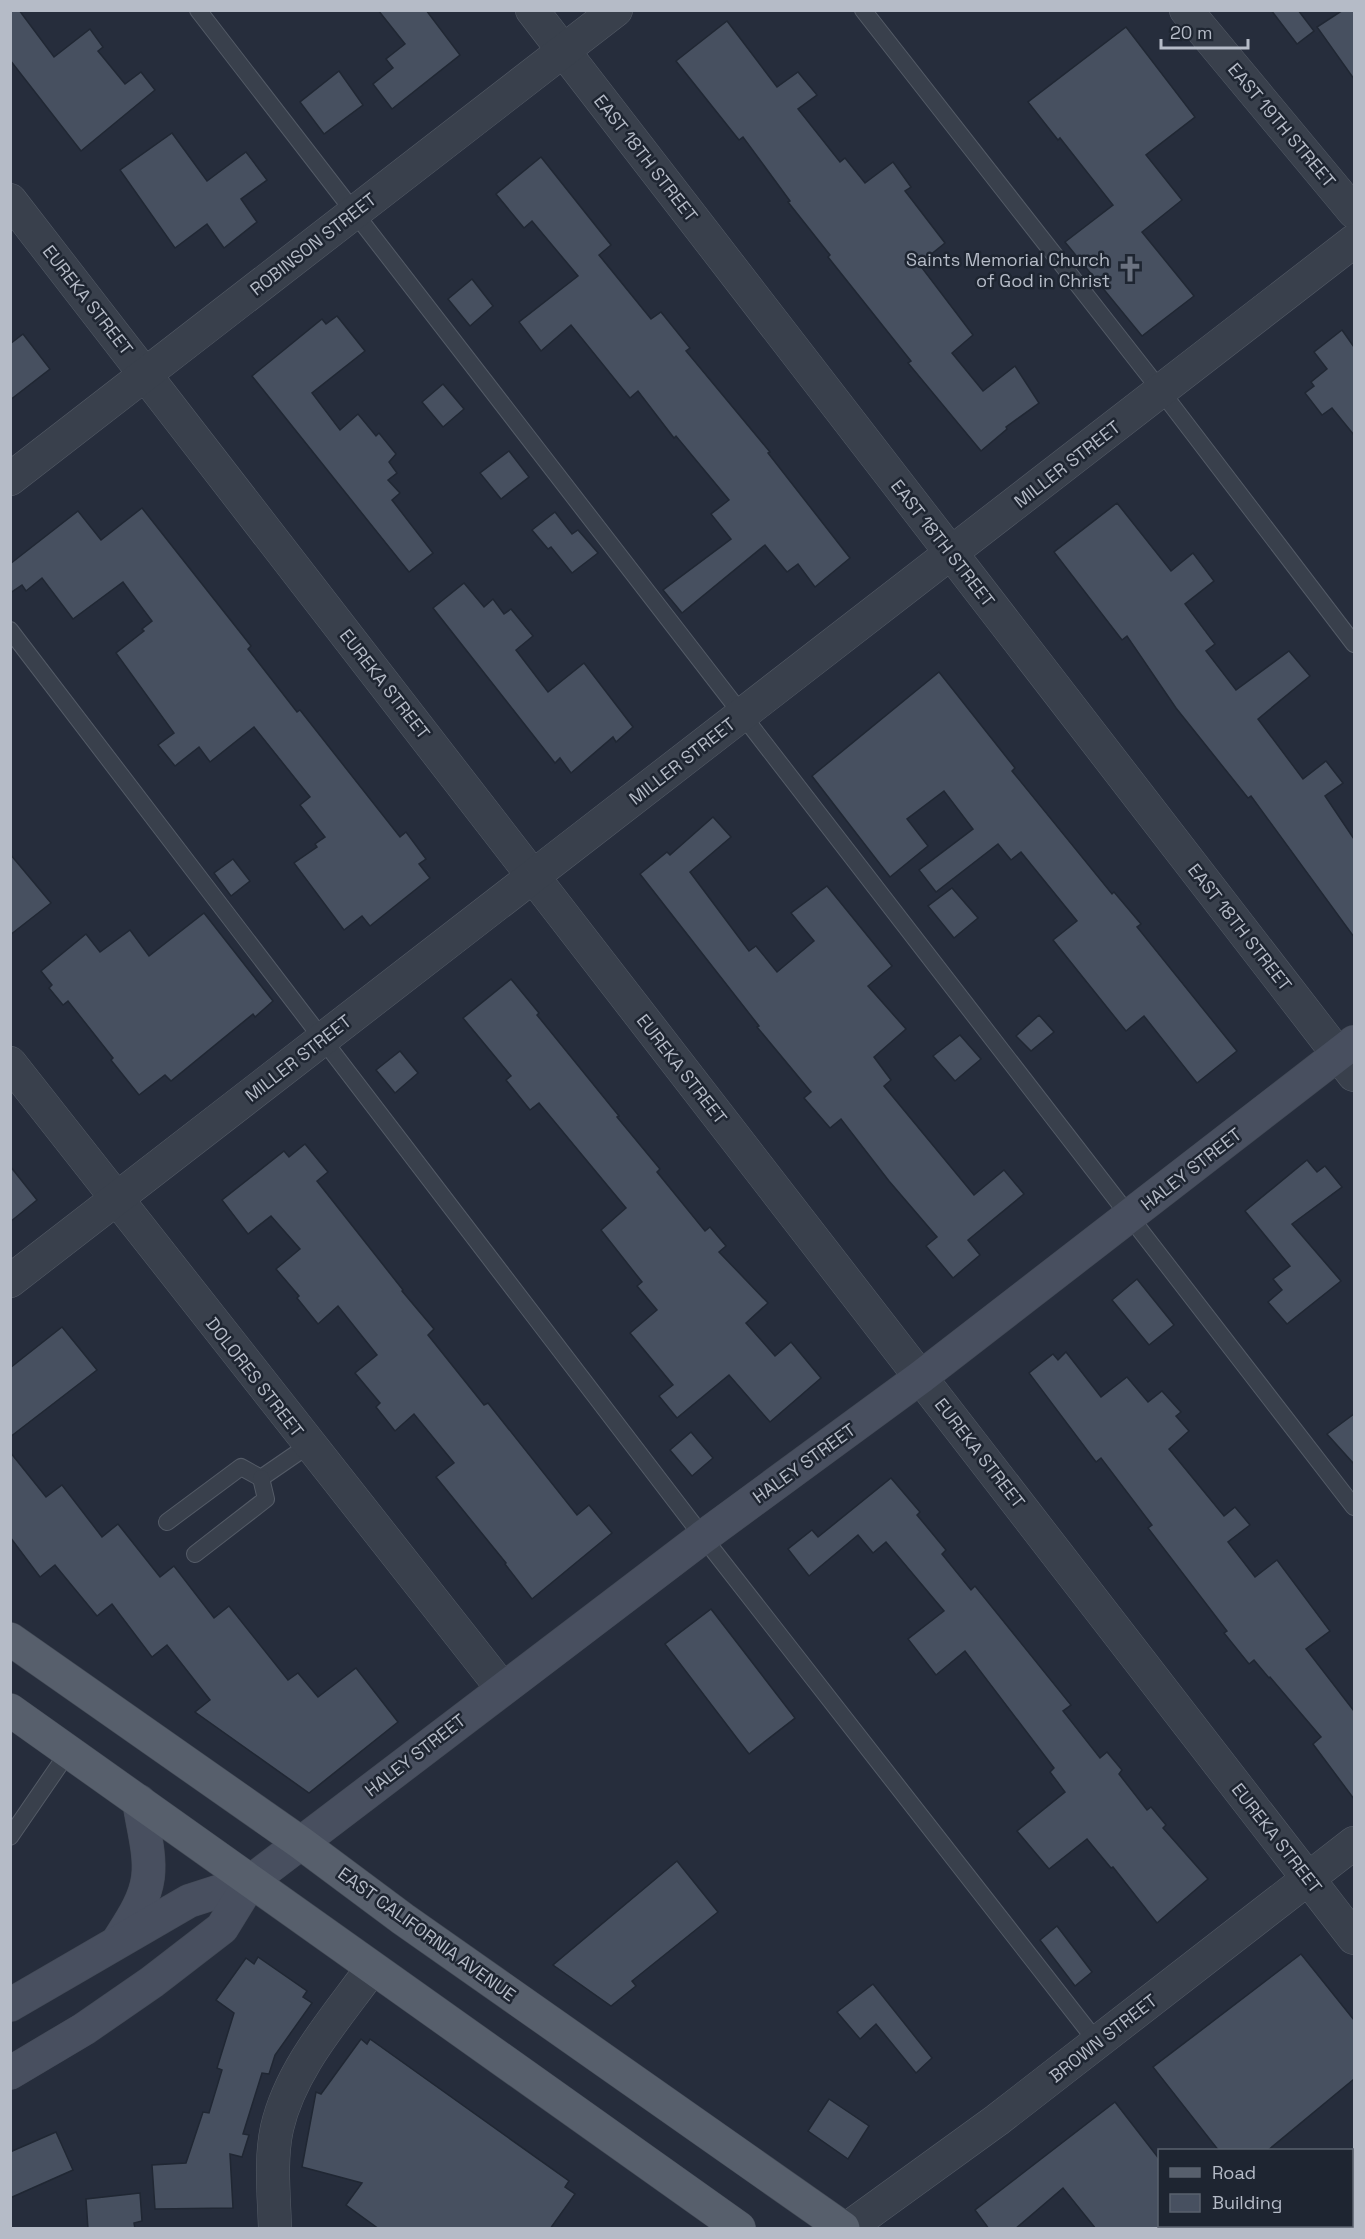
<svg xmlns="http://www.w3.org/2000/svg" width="1365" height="2239" font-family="'Space Grotesk',sans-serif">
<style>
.building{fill:#475060;stroke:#202733;stroke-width:1.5}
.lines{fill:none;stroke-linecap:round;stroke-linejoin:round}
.lane-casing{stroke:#545b67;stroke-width:18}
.street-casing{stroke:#545b67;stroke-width:34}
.secondary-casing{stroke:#424955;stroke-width:34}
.primary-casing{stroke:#424955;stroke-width:34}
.lane{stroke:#39404c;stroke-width:16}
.street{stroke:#39404c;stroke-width:33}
.secondary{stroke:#484f5f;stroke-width:33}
.primary{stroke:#575f6c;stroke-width:33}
.labels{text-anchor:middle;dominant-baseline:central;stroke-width:5;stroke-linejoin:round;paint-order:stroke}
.street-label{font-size:18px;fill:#b5bbc7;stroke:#1e2531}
.poi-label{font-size:18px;fill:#b5bbc7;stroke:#1e2531;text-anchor:end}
</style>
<rect width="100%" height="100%" fill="#262d3c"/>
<g class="building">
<path d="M 10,10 L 19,10 L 54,57 L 90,29 L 103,47 L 98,51 L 125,84 L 141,72 L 155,90 L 81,151 L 10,60 Z"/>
<path d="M 378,10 L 426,10 L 460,55 L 392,109 L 373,84 L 393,68 L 386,59 L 405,44 Z"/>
<path d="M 1271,10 L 1298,10 L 1314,31 L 1297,44 Z"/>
<path d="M 1343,10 L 1354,10 L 1354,79 L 1317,27 Z"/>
<path d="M 727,21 L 777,87 L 798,72 L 817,95 L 798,109 L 840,162 L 845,158 L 865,183 L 893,162 L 911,187 L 905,191 L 945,243 L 919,264 L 973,335 L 952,353 L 983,391 L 1015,366 L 1039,403 L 1006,427 L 1007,429 L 981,451 L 908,363 L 911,361 L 828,257 L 830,255 L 788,202 L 790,201 L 743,137 L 739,140 L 676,61 Z"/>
<path d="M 1126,27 L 1195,117 L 1146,155 L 1182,200 L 1142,232 L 1194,296 L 1142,336 L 1065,242 L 1113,205 L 1060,138 L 1058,140 L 1028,102 Z"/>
<path d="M 339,71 L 363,105 L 324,134 L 300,102 Z"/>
<path d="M 172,133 L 207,181 L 246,152 L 267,180 L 241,199 L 257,222 L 224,248 L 207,224 L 175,248 L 120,170 Z"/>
<path d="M 541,157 L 611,245 L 599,255 L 651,319 L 661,312 L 690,348 L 686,351 L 770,452 L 768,453 L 850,558 L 815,587 L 798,564 L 787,572 L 765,545 L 682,613 L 663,590 L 731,539 L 711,514 L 729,500 L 676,436 L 674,438 L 638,391 L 630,398 L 571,325 L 541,351 L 519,322 L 578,276 L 532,221 L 524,228 L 496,194 Z"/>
<path d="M 472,279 L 493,306 L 470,326 L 448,299 Z"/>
<path d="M 337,316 L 365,351 L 312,393 L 340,430 L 358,414 L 376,436 L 379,433 L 396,454 L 389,462 L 397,473 L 388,480 L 400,493 L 392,500 L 433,553 L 409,572 L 252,376 L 322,319 L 326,324 Z"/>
<path d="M 1342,330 L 1354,347 L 1354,435 L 1332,408 L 1322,415 L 1305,393 L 1314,386 L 1311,382 L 1327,369 L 1314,352 Z"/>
<path d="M 23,334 L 50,369 L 10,400 L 10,344 Z"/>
<path d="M 443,384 L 464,409 L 443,427 L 422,402 Z"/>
<path d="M 509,451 L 529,477 L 501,499 L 480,473 Z"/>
<path d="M 1117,503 L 1171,571 L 1193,553 L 1214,581 L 1185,604 L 1215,644 L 1206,651 L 1236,690 L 1289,651 L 1310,676 L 1258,719 L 1303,779 L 1326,761 L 1343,783 L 1325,796 L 1354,839 L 1354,937 L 1251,796 L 1248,798 L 1176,708 L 1127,636 L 1122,640 L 1054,552 Z"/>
<path d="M 142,508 L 251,646 L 248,649 L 297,712 L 300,710 L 400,837 L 406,832 L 426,859 L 419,864 L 430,878 L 370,926 L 362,916 L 344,930 L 294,863 L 317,847 L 315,844 L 325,837 L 300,805 L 310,797 L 254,727 L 210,762 L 199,747 L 175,766 L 158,745 L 174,733 L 116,653 L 144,631 L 142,629 L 152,621 L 123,582 L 73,619 L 42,578 L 26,591 L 22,585 L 10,593 L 10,564 L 78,511 L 101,540 Z"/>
<path d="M 555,512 L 572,534 L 578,530 L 598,553 L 572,573 L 551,547 L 548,549 L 532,530 Z"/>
<path d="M 464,583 L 484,607 L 493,599 L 504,614 L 511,609 L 533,636 L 516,650 L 548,692 L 584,663 L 633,727 L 616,742 L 613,737 L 571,773 L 560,758 L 555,763 L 433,608 Z"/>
<path d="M 939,672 L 1015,768 L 1012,771 L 1112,894 L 1114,892 L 1141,924 L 1137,927 L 1237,1051 L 1197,1083 L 1144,1016 L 1126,1031 L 1053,940 L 1077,921 L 1021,852 L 1011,860 L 998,844 L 936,892 L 919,870 L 973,829 L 944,791 L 907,819 L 928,846 L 890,877 L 812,776 Z"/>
<path d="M 713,817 L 731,837 L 690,872 L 749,951 L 756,946 L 777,972 L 814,941 L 791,913 L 827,886 L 892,966 L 868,986 L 906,1029 L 874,1057 L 891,1080 L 884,1086 L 974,1195 L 1004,1170 L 1024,1194 L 968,1240 L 980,1255 L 953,1278 L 926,1246 L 937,1237 L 889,1181 L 841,1119 L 830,1128 L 804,1098 L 811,1092 L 757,1027 L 759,1026 L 640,874 L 667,852 L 670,855 Z"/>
<path d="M 10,854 L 51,903 L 10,935 Z"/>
<path d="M 233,859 L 250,881 L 231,896 L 214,873 Z"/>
<path d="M 952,888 L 978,918 L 954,938 L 928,906 Z"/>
<path d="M 204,913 L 273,1001 L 255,1017 L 253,1014 L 171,1081 L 165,1075 L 139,1095 L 111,1060 L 113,1058 L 68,1001 L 63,1005 L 49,988 L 52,985 L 41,971 L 86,934 L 100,952 L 130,930 L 149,956 Z"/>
<path d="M 511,979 L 539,1013 L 537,1015 L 619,1116 L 617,1117 L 660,1169 L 657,1172 L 705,1231 L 710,1227 L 726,1246 L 719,1252 L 768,1303 L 746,1323 L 775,1356 L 791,1342 L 821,1378 L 770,1422 L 729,1375 L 677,1418 L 659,1396 L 673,1385 L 630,1333 L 657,1310 L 637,1286 L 642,1282 L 601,1230 L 626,1208 L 539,1103 L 530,1110 L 506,1080 L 511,1076 L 463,1018 Z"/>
<path d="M 1039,1015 L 1054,1032 L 1031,1051 L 1016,1036 Z"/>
<path d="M 960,1035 L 981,1059 L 955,1081 L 933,1056 Z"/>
<path d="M 400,1051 L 418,1073 L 395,1093 L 376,1070 Z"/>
<path d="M 305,1144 L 328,1172 L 317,1181 L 403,1290 L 402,1291 L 434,1329 L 428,1335 L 484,1405 L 488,1403 L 577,1515 L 589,1505 L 612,1533 L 532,1599 L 505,1564 L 506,1563 L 436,1477 L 454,1463 L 414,1414 L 395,1431 L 376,1407 L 380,1403 L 355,1373 L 377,1355 L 338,1306 L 318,1324 L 297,1298 L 299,1296 L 276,1269 L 300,1249 L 271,1216 L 248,1234 L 222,1200 L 284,1151 L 289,1157 Z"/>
<path d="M 1307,1160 L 1317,1172 L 1325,1166 L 1342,1187 L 1292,1224 L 1341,1281 L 1287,1324 L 1268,1302 L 1282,1290 L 1273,1279 L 1290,1266 L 1245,1211 Z"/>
<path d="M 10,1166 L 37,1200 L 10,1222 Z"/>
<path d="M 1137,1279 L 1174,1325 L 1149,1345 L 1112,1300 Z"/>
<path d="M 62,1327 L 97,1370 L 10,1437 L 10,1368 Z"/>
<path d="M 1066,1352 L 1101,1397 L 1127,1377 L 1148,1402 L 1162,1391 L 1181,1412 L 1176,1416 L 1189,1431 L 1169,1449 L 1224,1516 L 1235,1507 L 1250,1525 L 1228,1542 L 1255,1577 L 1277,1560 L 1330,1631 L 1306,1649 L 1354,1711 L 1354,1799 L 1313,1744 L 1321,1737 L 1270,1677 L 1269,1678 L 1254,1660 L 1249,1664 L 1224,1633 L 1227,1631 L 1148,1528 L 1152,1525 L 1101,1458 L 1096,1462 L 1029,1373 L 1053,1354 L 1058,1360 Z"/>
<path d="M 1354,1414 L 1354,1464 L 1327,1434 Z"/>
<path d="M 691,1432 L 713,1458 L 692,1476 L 670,1450 Z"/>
<path d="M 10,1452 L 46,1497 L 62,1485 L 102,1537 L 118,1524 L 160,1577 L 174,1566 L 214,1618 L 229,1606 L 288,1680 L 298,1673 L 318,1697 L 356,1668 L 398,1722 L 309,1793 L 195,1712 L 210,1700 L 167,1645 L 152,1657 L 112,1604 L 97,1616 L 55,1565 L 40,1577 L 10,1537 Z"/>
<path d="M 891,1478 L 920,1512 L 917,1515 L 946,1550 L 942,1554 L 971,1590 L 975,1586 L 1071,1705 L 1063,1711 L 1100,1758 L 1107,1752 L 1122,1770 L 1119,1774 L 1147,1810 L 1151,1807 L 1166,1825 L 1163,1828 L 1208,1879 L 1157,1923 L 1113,1867 L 1111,1868 L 1087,1839 L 1049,1869 L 1017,1831 L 1065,1792 L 1050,1772 L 1054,1768 L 965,1651 L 936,1675 L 908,1639 L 944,1611 L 886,1542 L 873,1553 L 858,1535 L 809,1576 L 788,1549 L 812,1530 L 818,1537 Z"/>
<path d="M 711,1609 L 795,1718 L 749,1754 L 665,1644 Z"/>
<path d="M 677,1861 L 718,1912 L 632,1981 L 636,1986 L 611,2006 L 553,1965 Z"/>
<path d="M 1057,1926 L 1092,1972 L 1075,1986 L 1040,1940 Z"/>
<path d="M 1301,1954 L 1354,2020 L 1354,2079 L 1267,2151 L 1219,2151 L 1153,2067 Z"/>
<path d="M 258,1957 L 307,1991 L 303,1997 L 312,2003 L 275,2055 L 269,2074 L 262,2073 L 243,2134 L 249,2135 L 242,2157 L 230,2154 L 233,2208 L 155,2209 L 152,2165 L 186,2163 L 203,2112 L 209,2113 L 222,2070 L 217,2068 L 234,2013 L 216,2000 L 246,1958 L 254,1964 Z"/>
<path d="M 873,1984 L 932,2058 L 916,2073 L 876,2024 L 860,2039 L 837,2012 Z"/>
<path d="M 361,2039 L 367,2044 L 370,2039 L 569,2181 L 565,2187 L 575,2194 L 550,2229 L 379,2229 L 346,2205 L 362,2183 L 302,2167 L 316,2092 L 321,2094 Z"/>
<path d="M 829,2099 L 869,2126 L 848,2159 L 808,2131 Z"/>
<path d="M 1115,2102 L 1160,2160 L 1160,2229 L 1096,2229 L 1063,2188 L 1015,2229 L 989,2229 L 975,2210 Z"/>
<path d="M 56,2132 L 73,2170 L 10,2198 L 10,2152 Z"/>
<path d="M 140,2193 L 142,2221 L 134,2223 L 135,2229 L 88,2229 L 86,2199 Z"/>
</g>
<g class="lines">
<g class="lane-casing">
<g id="lane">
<path d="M 198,10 L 1354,1507"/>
<path d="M 863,10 L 1161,391 L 1354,644"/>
<path d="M 10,630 L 703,1537 L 1097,2042"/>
<path d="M 167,1522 L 241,1467 L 261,1478 L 309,1445"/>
<path d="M 195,1554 L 266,1499 L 261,1478"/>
<path d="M 10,1837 L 69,1751"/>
</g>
</g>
<g class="street-casing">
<g id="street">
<path d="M 532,10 L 1354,1075"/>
<path d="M 1186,10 L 1354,212"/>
<path d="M 10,200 L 1354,1938"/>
<path d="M 10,479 L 616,10"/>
<path d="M 10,1063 L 502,1688"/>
<path d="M 10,1281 L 1354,241"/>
<path d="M 275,2228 C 274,2196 270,2160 277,2128 C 291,2067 337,2017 372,1968"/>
<path d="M 848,2228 L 997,2120 L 1354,1843"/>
</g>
</g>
<g class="secondary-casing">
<g id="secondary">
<path d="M 118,1941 C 130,1922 145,1901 148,1877 C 151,1853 142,1825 139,1801"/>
<path d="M 10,2005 L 189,1901 L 251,1881 L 703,1537 L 921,1377 L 1354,1042"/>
<path d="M 10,2073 L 84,2029 L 152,1982 L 222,1928 L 251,1881"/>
</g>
</g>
<g class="primary-casing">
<g id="primary">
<path d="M 10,1639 L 301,1843 L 403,1919 L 843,2228"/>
<path d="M 10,1710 L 739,2228"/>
</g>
</g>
<use href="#lane" class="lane"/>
<use href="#street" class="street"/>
<use href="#secondary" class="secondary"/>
<use href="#primary" class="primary"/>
</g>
<defs>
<g id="church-bare" transform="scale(2.07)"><path d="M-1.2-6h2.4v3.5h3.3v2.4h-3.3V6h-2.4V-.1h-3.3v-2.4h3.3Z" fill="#6b7280" stroke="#1e2531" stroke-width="2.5" paint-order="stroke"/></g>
</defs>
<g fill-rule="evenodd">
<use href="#church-bare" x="1130" y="269"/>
</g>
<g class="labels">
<g class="street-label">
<text transform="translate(1282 125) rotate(50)">EAST 19TH STREET</text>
<text transform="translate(646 158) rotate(52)">EAST 18TH STREET</text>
<text transform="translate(313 244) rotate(-38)">ROBINSON STREET</text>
<text transform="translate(88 300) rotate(52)">EUREKA STREET</text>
<text transform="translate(1067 464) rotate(-38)">MILLER STREET</text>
<text transform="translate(943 543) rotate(52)">EAST 18TH STREET</text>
<text transform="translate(385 684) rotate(52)">EUREKA STREET</text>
<text transform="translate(682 761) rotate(-38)">MILLER STREET</text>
<text transform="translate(1240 927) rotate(52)">EAST 18TH STREET</text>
<text transform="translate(298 1058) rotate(-38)">MILLER STREET</text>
<text transform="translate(682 1069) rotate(52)">EUREKA STREET</text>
<text transform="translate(1191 1169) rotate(-38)">HALEY STREET</text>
<text transform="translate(255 1377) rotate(52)">DOLORES STREET</text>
<text transform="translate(980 1453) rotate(52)">EUREKA STREET</text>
<text transform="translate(804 1463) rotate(-36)">HALEY STREET</text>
<text transform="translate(415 1755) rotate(-38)">HALEY STREET</text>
<text transform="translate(1277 1838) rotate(52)">EUREKA STREET</text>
<text transform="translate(427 1934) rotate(36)">EAST CALIFORNIA AVENUE</text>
<text transform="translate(1103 2038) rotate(-38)">BROWN STREET</text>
</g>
<g class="poi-label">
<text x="1110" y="259">Saints Memorial Church<tspan x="1110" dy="21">of God in Christ</tspan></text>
</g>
</g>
<rect width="1365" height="2239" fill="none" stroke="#b5bbc7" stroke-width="24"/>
<rect x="1158" y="2149" width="195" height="78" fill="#1e2531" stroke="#5a616d" stroke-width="1.5"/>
<rect x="1170" y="2168" width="30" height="9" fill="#575f6c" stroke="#5a616d" stroke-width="1.5"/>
<text x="1212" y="2179" font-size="18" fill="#b5bbc7">Road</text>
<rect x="1170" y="2194" width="30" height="18" fill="#475060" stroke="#5a616d" stroke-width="1.5"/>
<text x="1212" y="2209" font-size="18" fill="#b5bbc7">Building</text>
<path d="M1161 39v9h87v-9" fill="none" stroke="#b5bbc7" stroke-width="3"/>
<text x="1170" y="39" font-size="18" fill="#b5bbc7" stroke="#1e2531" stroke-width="4.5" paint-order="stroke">20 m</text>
</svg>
